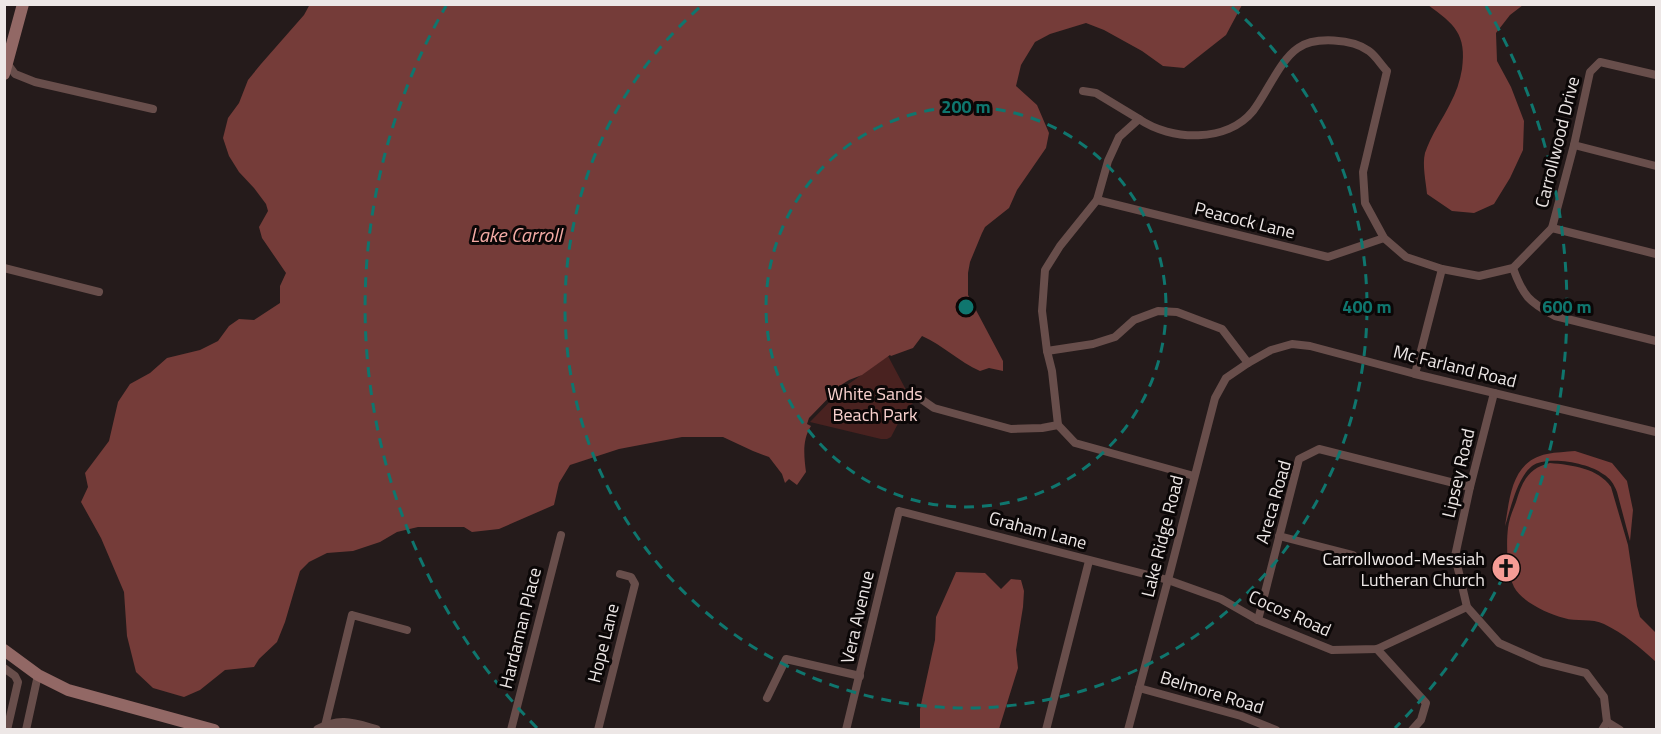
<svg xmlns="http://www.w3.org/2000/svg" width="1661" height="734" font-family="'Titillium Web',sans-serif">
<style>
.green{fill:#492220}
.water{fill:#753c39}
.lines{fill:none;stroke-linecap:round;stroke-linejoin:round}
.minor{stroke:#684e4b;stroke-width:8}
.tertiary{stroke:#684e4b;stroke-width:10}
.secondary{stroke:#926865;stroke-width:12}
.ring{fill:none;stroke:#0f766e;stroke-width:3;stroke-dasharray:10 8}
.labels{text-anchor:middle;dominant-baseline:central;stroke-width:6;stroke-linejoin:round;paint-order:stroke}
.street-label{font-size:18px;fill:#ede7e6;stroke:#0b0707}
.park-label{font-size:18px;fill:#fad3d0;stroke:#0b0707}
.poi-label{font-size:18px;fill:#ede7e6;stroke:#0b0707;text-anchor:end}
.water-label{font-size:20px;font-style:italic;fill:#f4aba5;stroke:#0b0707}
.centre{fill:#0f766e;stroke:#0b0707;stroke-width:3}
.ring-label{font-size:18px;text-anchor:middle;font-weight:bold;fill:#0f766e;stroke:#0b0707;stroke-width:6;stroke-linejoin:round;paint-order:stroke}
</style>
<rect width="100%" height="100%" fill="#251b1b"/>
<path class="green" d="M 888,356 L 913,403 L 905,410 L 891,437 L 887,439 L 881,439 L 810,422 L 843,388 Z"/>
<g class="water">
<path d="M 310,4 L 1242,4 L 1242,5 L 1226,35 L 1184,68 L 1163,66 L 1142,51 L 1104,30 L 1086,23 L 1050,34 L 1035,42 L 1021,65 L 1016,86 L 1037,105 L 1049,133 L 1046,148 L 1017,190 L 1009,208 L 985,227 L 982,233 L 970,262 L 968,273 L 968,295 L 1003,361 L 1003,371 L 989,368 L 980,371 C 959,362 943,345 922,336 L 913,348 L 891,356 L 890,355 L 862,375 L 849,380 L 841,385 L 809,418 L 807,424 L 811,426 C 802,440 804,456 806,472 L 797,485 L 789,479 L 785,483 L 782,474 L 769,457 L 753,451 L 723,437 L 682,437 L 619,449 L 570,465 L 559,483 L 554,505 L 499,529 L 472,532 L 464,527 L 418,527 L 397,532 L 380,542 L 353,551 L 327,553 L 309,562 L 300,571 L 285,622 L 277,642 L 259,659 L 254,667 L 225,670 L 200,690 L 184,697 L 153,688 L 136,672 L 127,636 L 124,592 L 101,538 L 81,502 L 88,487 L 85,473 L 109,441 L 118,402 L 130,384 L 150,373 L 167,358 L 200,350 L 218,341 L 229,326 L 239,319 L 254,320 L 280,303 L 280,286 L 286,273 L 262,238 L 259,227 L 268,211 L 266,204 L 254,188 L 239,172 L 229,156 L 223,138 L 228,118 L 239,103 L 248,80 L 261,64 L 304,15 Z"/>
<path d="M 1428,5 L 1523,5 L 1510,15 L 1496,33 L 1497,61 L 1511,87 L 1524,121 L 1523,150 L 1510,178 L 1494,204 L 1474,213 L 1452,211 L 1427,194 C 1426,182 1422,165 1425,153 C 1431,135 1442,120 1450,104 C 1456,93 1460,81 1462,69 C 1467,34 1454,24 1428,5 Z"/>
<path d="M 1575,451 L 1612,463 L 1627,481 L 1633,510 L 1630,541 L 1617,492 C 1614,484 1610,478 1603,474 C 1589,463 1547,455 1532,466 C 1517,478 1511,508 1505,526 C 1510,496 1512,461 1547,454 C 1556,452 1566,452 1575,451 Z"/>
<path d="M 1550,463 C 1572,465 1598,468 1611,487 L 1628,545 L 1637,606 L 1640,617 L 1656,633 L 1656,662 C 1641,648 1623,633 1604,624 C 1592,618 1576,622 1564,618 C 1548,614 1522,602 1514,587 C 1507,573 1506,544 1508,528 C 1509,519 1513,510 1516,502 C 1522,482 1528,468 1550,463 Z"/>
<path d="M 956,572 L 985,573 L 1001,589 L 1011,579 L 1021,580 L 1024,591 L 1023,607 L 1016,650 L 1018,668 L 999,729 L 920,729 L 920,709 L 935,640 L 936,617 Z"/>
</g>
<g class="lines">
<g class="minor">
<path d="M 7,63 L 15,74 L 35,82 L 153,109"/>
<path d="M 1083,91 L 1096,93 L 1139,119"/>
<path d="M 1574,145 L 1656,166"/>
<path d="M 1097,200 L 1328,257 L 1384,238"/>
<path d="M 1552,228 L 1656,254"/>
<path d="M 4,268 L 99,292"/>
<path d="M 1513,268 C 1523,296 1529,302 1555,316 L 1656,341"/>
<path d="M 1047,351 L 1093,344 L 1115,337 L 1134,320 L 1158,311 L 1177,312 L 1222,329 L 1248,363"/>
<path d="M 1415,374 L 1442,269"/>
<path d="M 1494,393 L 1470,487 L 1455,556 L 1467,607 L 1499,643 L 1542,662 L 1586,673 L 1604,697 L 1607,722 L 1602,730"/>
<path d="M 921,399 L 934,408 L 1011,429 L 1042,428 L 1058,425"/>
<path d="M 1194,476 L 1075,443 L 1058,425 L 1052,371 L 1047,351 L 1042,311 L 1045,270 L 1060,246 L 1097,200 L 1108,161 L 1119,137 L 1139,119 C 1171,141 1227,143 1253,111 C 1267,93 1280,60 1298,48 C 1315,36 1353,39 1369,51 C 1376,56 1381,65 1387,71 L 1363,172 L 1365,203 L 1384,238 L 1406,257 L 1442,269 L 1479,276 L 1513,268 L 1552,228 L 1574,145 L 1590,72 L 1600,62 L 1656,75"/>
<path d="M 1279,536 L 1353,555"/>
<path d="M 1258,620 L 1299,459 L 1319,449 L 1470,487"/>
<path d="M 1377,649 L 1426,703 L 1421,720 L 1412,730"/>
<path d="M 4,668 L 15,676 L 18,682 L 7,730"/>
<path d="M 1139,688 L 1241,716 L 1276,730"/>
<path d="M 767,698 L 786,659 L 860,676"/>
<path d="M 1607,722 L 1620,730"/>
<path d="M 325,726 L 352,615 L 407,630"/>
<path d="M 26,730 L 38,675"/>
<path d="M 511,730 L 561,535"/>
<path d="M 598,730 L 635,584 L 631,577 L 620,574"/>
<path d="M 846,730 L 899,511 L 1168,580 L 1221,599 L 1258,620 L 1332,650 L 1377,649 L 1467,607"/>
<path d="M 1046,730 L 1089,561"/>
<path d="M 1128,730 L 1168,580 L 1215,398 L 1226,378 L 1248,363 L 1271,350 L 1292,344 L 1310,346 L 1415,374 L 1656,432"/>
</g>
<path class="tertiary" d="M 318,730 C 340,718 354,724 376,730"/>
<g class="secondary">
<path d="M 4,74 L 23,4"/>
<path d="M 4,650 L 38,675 L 68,690 L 214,730"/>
</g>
</g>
<g class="ring">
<circle cx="966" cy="307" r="200"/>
<path d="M1232 7A401 401 0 1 1 700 7"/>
<path d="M537 728A601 601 0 0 1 446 6M1486 6A601 601 0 0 1 1395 728"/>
</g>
<defs>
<g id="church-disc" transform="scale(1.5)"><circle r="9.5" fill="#f59c95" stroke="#0b0707"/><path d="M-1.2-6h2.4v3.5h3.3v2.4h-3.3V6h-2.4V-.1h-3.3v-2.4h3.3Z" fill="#111"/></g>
</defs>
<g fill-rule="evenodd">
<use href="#church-disc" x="1506" y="568"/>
</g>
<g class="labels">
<g class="street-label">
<text transform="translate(1557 142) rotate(-76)">Carrollwood Drive</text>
<text transform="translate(1245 220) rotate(14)">Peacock Lane</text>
<text transform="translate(1455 366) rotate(14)">Mc Farland Road</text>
<text transform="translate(1458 473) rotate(-77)">Lipsey Road</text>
<text transform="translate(1273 502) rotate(-74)">Areca Road</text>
<text transform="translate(1038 530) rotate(15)">Graham Lane</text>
<text transform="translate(1162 536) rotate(-76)">Lake Ridge Road</text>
<text transform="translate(1290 613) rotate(24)">Cocos Road</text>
<text transform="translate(857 617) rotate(-77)">Vera Avenue</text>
<text transform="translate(520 628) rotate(-76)">Hardaman Place</text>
<text transform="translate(603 643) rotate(-76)">Hope Lane</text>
<text transform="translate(1212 692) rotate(17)">Belmore Road</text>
</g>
<g class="park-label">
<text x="875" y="393">White Sands<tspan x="875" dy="21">Beach Park</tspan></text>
</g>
<g class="poi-label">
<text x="1485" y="558">Carrollwood-Messiah<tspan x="1485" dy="21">Lutheran Church</tspan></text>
</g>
<g class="water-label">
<text x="516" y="234">Lake Carroll</text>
</g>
</g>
<circle cx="966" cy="307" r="9" class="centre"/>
<g class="ring-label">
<text x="966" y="113">200 m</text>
<text x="1367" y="313">400 m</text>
<text x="1567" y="313">600 m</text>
</g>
<rect width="1661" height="734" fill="none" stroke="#ede7e6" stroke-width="12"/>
</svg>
